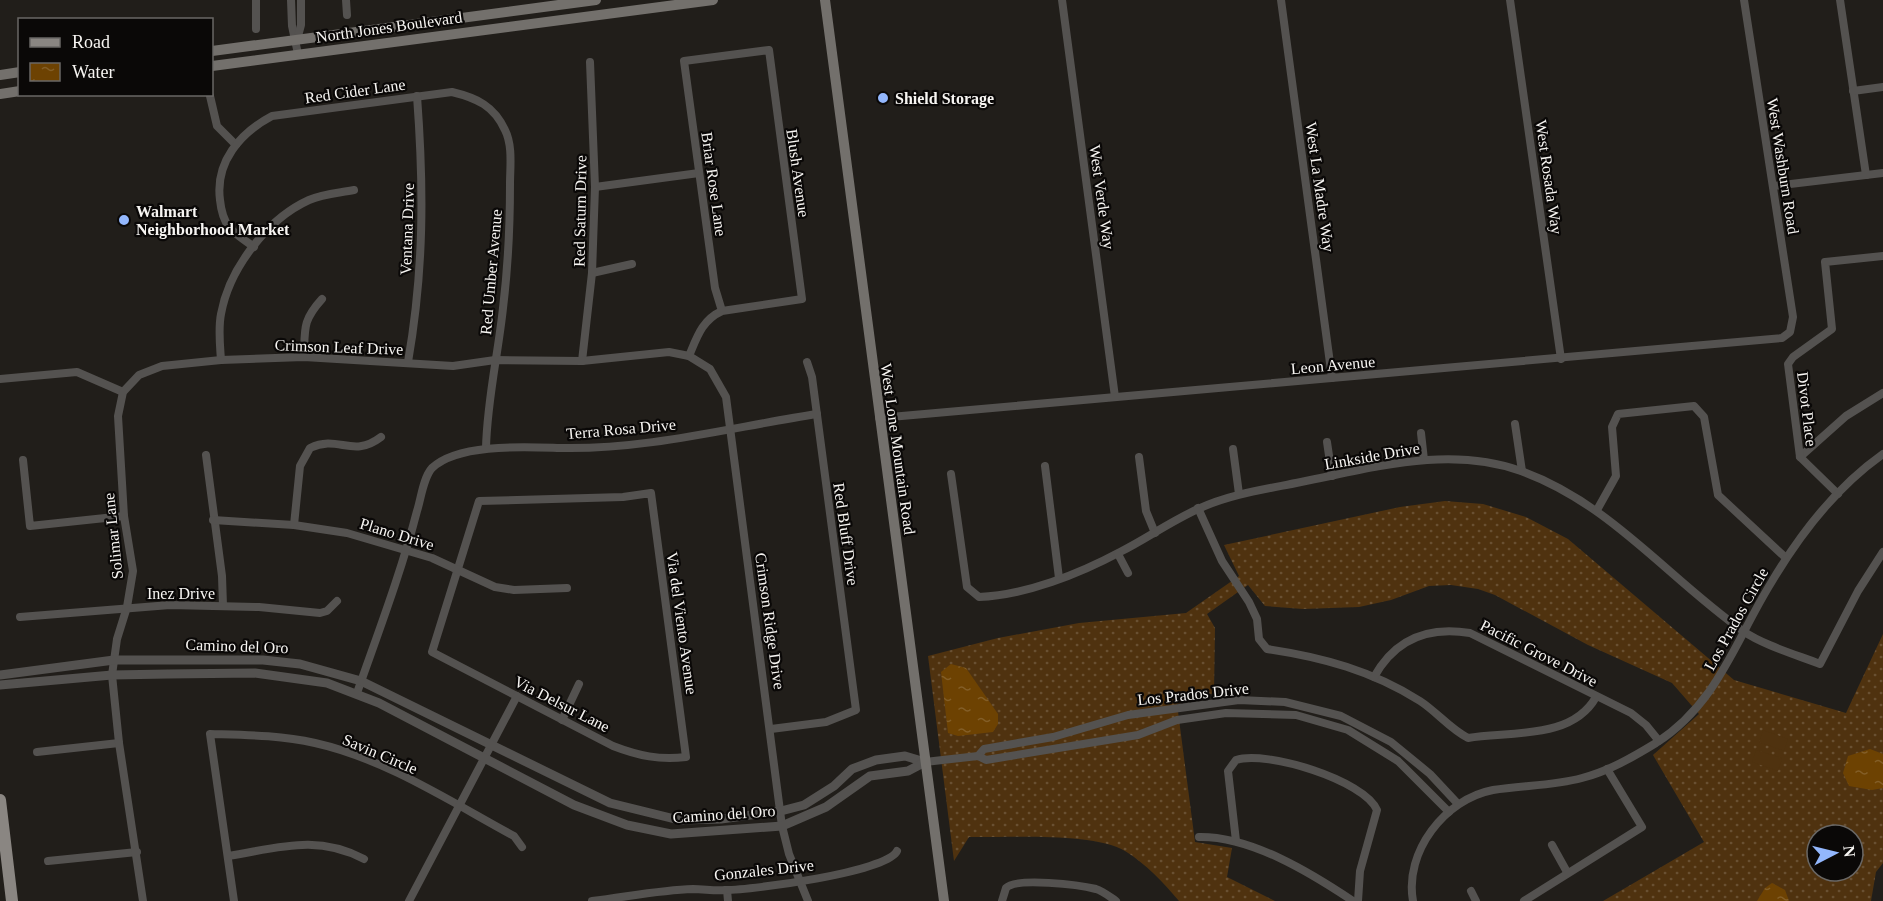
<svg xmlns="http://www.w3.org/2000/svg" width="1883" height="901" font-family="'Times New Roman',serif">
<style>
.grass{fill:url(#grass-dots);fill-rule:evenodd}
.pitch{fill:#4f320f}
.water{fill:url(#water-ripples)}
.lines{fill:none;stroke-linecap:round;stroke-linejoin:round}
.minor{stroke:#545250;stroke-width:8}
.tertiary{stroke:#545250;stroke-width:9}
.secondary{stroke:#73706c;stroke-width:10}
.primary{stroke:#8a8682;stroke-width:12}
.poi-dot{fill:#93b7fd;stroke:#0a0807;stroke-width:2}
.labels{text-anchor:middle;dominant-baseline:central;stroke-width:4.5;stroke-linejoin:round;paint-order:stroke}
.street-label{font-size:16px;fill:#f7f5f2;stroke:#0a0807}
.poi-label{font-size:16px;font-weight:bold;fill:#f7f5f2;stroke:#0a0807;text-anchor:start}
</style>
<defs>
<pattern id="grass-dots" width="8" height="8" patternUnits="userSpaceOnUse" patternTransform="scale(1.5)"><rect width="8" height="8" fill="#4f320f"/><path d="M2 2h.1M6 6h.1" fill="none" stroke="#695032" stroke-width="1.8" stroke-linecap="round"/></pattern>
<pattern id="water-ripples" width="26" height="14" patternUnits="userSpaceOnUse" patternTransform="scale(1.5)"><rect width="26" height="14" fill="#6d4202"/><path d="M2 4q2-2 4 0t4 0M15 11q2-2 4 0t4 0" fill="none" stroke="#835e27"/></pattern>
</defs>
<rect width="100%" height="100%" fill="#211e1a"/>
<path class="grass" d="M 1445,501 L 1483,504 L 1526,517 L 1568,539 L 1734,680 L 1846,713 L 1883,634 L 1883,863 L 1876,872 L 1871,901 L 1603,901 L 1704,842 L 1653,755 L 1699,714 L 1672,683 L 1588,645 L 1495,595 L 1478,589 L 1451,585 L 1429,586 L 1391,600 L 1359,607 L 1303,609 L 1265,606 L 1248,585 L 1207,614 L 1215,628 L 1214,693 L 1177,704 L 1195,842 L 1232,848 L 1227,877 L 1275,901 L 1179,901 C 1163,882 1146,864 1125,851 C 1093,832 1008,838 969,837 L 954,861 L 928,656 L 998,638 L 1079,623 L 1186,613 L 1239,576 L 1224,545 L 1400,507 ZM 1817,835 L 1853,835 L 1853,871 L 1817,871 Z"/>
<g class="pitch">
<path d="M 1763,730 L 1788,739 L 1784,751 L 1759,742 Z"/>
<path d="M 1756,750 L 1782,758 L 1778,771 L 1752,762 Z"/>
</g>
<g class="water">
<path d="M 951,664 L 966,668 L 998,714 L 998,724 L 993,732 L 958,736 L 948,733 L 941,672 Z"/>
<path d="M 1870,749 L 1883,754 L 1883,788 L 1872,790 L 1849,786 L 1843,773 L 1848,756 Z"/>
<path d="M 1772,883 L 1785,890 L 1789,901 L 1757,901 L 1765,888 Z"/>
</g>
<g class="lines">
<g class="minor">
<path d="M 256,0 L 256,29"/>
<path d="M 291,0 L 292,26 L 298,54"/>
<path d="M 346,0 L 347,15"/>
<path d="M 1062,0 L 1115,397"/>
<path d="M 1281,0 L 1332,378"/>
<path d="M 1510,0 L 1561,359"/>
<path d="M 1840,0 L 1866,175"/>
<path d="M 297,40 L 301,25 L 301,0"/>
<path d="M 1853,91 L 1883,87"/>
<path d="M 210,96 L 217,126 L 236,145"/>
<path d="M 1773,186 L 1883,173"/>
<path d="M 595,187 L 699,173"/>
<path d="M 254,247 C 246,241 236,235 229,227 C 223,219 221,210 220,200 C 215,162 240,133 272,116 L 452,92 C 477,98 494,106 505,130 C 513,146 510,167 510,184 C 510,225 508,267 503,308 C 498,355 487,401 486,448"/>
<path d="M 592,273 L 632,264"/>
<path d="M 689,356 C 697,337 702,320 722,311 L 802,299 L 769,50 L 684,61 L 715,288 L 722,311"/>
<path d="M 304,357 C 305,329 302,321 322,299"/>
<path d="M 221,360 C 220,345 218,329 221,314 C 229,269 267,219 309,200 C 323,194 339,193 354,190"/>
<path d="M 582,361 L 592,273 L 595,187 L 590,62"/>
<path d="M 408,362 C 424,270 424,189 417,96"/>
<path d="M 0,379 L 77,372 L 123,392"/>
<path d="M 879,418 L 1782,338 L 1790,332 L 1793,317 L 1744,0"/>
<path d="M 1515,424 L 1522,471"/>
<path d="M 1421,433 L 1424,460"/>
<path d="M 1327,442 L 1332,476"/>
<path d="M 1233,449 L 1239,494"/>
<path d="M 206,455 L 222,576 L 223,606"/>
<path d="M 1139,457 L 1146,511 L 1155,533"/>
<path d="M 1800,457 L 1846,416 L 1883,393"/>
<path d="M 23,460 L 30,526 L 124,516"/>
<path d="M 1045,466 L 1059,578"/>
<path d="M 951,474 L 967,587 L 979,597 C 1026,595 1079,574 1120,552 C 1146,539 1171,521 1198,509 C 1230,494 1267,489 1301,482 C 1373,468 1449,445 1521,471 C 1610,503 1668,578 1743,631 C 1763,645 1797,655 1820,664 L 1858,591 L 1883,552"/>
<path d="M 651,493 L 686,757 C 659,760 639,756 613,746 L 432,652 L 479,501 L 623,497 Z"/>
<path d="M 1838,494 L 1800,457 L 1788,364 L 1793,357 L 1832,329 L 1825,262 L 1883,256"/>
<path d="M 1198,508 L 1222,561 L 1249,602 L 1257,619 L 1259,639 L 1267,649 C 1322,657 1373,671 1420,701 C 1437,712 1450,729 1468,738 C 1510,731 1572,740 1596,697"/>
<path d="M 1597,510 L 1616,476 L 1612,427 L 1618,414 L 1694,406 L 1704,417 L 1718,495 L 1786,558"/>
<path d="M 213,520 L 294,525 L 347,533 L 432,558 L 495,587 L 514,590 L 567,588"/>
<path d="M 294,525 L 300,466 L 310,448 C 339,434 352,459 381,437"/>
<path d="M 1118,554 L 1128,573"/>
<path d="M 20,617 L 170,605 L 259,607 L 320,613 L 327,611 L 337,601"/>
<path d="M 1374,677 C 1395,639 1428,626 1470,633 L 1631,713 L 1646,725 L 1659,741"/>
<path d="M 357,693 C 378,633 401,573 417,511 C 421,499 423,478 432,468 C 458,443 526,447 560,448 C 646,450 732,427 817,414"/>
<path d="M 562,720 L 579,684"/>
<path d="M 771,729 L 826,722 L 856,710 L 812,377 L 807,362"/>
<path d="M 37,752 L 119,743"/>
<path d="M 978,756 L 984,749 L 1053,737 L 1128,715 L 1239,700 L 1285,702 L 1341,716 L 1391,742 L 1430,774 L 1458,804"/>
<path d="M 925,762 L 978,756 L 986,760 L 1138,735 L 1177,720 L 1226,713 L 1296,715 L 1348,730 L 1398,761 L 1449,812"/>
<path d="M 1199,837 C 1251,836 1311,873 1353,901"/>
<path d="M 1236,841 L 1228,771 L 1236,760 C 1266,750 1364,780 1377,810 L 1360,871 L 1358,901"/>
<path d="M 1552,845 L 1567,872"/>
<path d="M 228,856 C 279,848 316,834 364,859"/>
<path d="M 48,861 L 137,852"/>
<path d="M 727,890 L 728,901"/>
<path d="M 1471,891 L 1476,901"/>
<path d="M 143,901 L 119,743 L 112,675 L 117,639 L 127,607 L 133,571 L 124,516 L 118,416 L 123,392 L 139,375 L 162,366 L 221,360 L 304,357 L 453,366 L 495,360 L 582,361 L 669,352 L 689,356 L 710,369 L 726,397 L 782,826 L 789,854 L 808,901"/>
<path d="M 234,901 L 210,734 C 245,735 280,735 315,743 C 384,758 453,803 514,836 L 522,847"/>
<path d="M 409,901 L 517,696"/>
<path d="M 592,901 C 626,897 660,890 693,889 C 704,889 715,891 725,890 C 753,890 887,872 897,851"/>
<path d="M 1002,901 L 1006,888 C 1016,877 1080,885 1096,889 C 1103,891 1110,897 1116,901"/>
<path d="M 1413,901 C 1404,852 1445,799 1493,790 C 1523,785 1553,786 1582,778 C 1609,771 1633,757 1656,743 C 1718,703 1735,641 1771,583 C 1800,534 1836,487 1883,454"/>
<path d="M 1524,901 L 1642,827 L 1607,769"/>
</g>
<g class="tertiary">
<path d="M 0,675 L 114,660 L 263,660 L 300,664 L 361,681 L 610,803 L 679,820 L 721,819 L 781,811 L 804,805 L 834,786 L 852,769 L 876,760 L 905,756 L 925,762"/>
<path d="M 0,685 L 112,675 L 168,674 L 255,673 L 327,683 L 379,703 L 574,805 L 627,825 L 671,834 L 782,826 L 826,807 L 870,776 L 908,771 L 925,762"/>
</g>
<g class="secondary">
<path d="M 825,0 L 944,901"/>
<path d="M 212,51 L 596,0"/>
<path d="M 212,66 L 713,0"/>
<path d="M 0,75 L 20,72"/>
<path d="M 0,94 L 20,91"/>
</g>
<path class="primary" d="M 0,800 L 12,901"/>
</g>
<g class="poi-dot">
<circle cx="883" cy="98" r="6"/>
<circle cx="124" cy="220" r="6"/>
</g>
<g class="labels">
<g class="street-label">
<text transform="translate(389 27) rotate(-8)">North Jones Boulevard</text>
<text transform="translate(355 91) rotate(-8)">Red Cider Lane</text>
<text transform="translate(1783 166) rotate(81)">West Washburn Road</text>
<text transform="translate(798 173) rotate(82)">Blush Avenue</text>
<text transform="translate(1549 177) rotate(82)">West Rosada Way</text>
<text transform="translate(714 184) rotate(82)">Briar Rose Lane</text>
<text transform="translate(1320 187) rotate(82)">West La Madre Way</text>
<text transform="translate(1102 197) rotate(82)">West Verde Way</text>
<text transform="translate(580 211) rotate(-89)">Red Saturn Drive</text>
<text transform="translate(407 229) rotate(-88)">Ventana Drive</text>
<text transform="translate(491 272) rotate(-85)">Red Umber Avenue</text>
<text transform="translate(339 347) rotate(2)">Crimson Leaf Drive</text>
<text transform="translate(1333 365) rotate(-5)">Leon Avenue</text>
<text transform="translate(1807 409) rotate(83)">Divot Place</text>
<text transform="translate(621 429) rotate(-5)">Terra Rosa Drive</text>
<text transform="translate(898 449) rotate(82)">West Lone Mountain Road</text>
<text transform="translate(1372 456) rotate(-10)">Linkside Drive</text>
<text transform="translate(397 534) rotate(17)">Plano Drive</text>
<text transform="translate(846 534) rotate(82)">Red Bluff Drive</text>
<text transform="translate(113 536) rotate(-96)">Solimar Lane</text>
<text x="181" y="593">Inez Drive</text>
<text transform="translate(1736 619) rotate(-61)">Los Prados Circle</text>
<text transform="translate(770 621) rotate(82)">Crimson Ridge Drive</text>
<text transform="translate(682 623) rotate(82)">Via del Viento Avenue</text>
<text transform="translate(237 646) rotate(2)">Camino del Oro</text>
<text transform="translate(1539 653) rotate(27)">Pacific Grove Drive</text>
<text transform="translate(1193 694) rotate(-6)">Los Prados Drive</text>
<text transform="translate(562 704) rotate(27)">Via Delsur Lane</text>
<text transform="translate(380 754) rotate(23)">Savin Circle</text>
<text transform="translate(724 814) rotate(-4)">Camino del Oro</text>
<text transform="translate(764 870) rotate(-6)">Gonzales Drive</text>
</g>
<g class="poi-label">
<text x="895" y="98">Shield Storage</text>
<text x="136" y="211">Walmart<tspan x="136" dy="18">Neighborhood Market</tspan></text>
</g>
</g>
<rect x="18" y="18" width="195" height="78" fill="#0a0807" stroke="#696765" stroke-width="1.5"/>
<rect x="30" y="38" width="30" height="9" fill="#8a8682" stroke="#696765" stroke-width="1.5"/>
<text x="72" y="48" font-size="18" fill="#f7f5f2">Road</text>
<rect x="30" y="63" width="30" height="18" fill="url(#water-ripples)" stroke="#696765" stroke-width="1.5"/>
<text x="72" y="78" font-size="18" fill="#f7f5f2">Water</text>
<g transform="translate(1835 853) rotate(83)"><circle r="28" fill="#0a0807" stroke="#696765" stroke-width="1.5"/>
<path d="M0-4.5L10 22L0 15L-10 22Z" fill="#93b7fd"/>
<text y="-9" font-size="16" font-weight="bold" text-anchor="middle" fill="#f7f5f2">N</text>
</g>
</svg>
